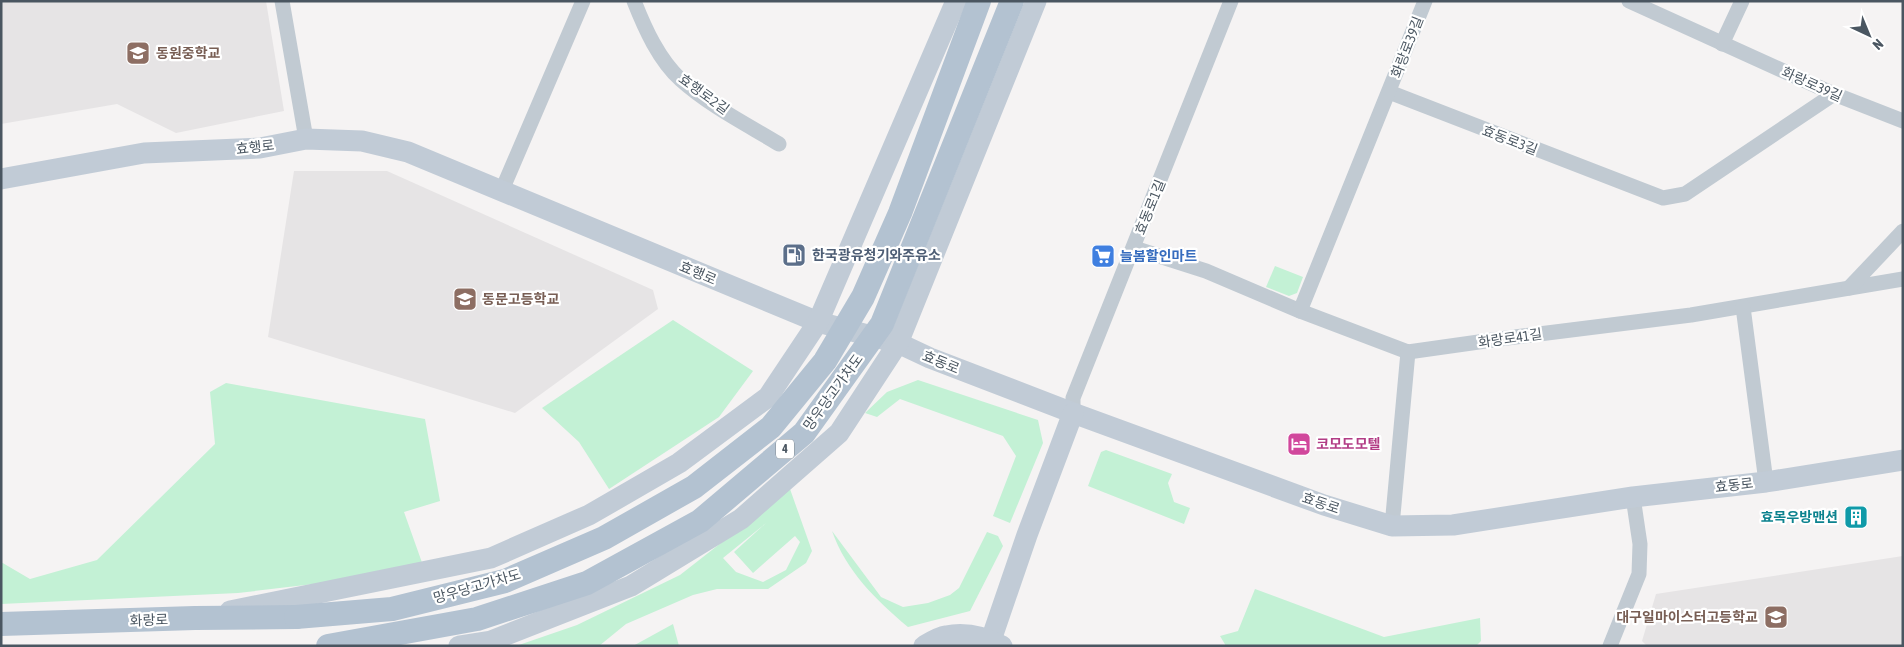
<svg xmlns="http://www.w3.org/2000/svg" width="1904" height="647" font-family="'Asap Condensed','Noto Sans KR',sans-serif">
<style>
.education{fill:#e6e4e5}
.green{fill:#c3f1d5;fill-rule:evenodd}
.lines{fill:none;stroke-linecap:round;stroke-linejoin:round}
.street{stroke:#c1cad2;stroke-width:15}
.secondary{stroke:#c1cbd6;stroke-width:21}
.primary{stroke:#b3c2d1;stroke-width:24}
.primary-bridge{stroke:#b3c2d1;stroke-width:24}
.labels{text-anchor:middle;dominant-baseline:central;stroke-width:4.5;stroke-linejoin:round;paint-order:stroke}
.shield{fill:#fff;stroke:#808990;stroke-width:1}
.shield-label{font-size:12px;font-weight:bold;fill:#4a5661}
.street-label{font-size:14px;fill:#4a5661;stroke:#fff}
.education-label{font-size:14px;font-weight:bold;fill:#785e54;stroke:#fff;text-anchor:start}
.service-label{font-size:14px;font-weight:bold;fill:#4e5e75;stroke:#fff;text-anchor:start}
.shop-label{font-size:14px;font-weight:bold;fill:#366cbe;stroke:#fff;text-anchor:start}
.hotel-label{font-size:14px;font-weight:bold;fill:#b23c85;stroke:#fff;text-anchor:start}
.culture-label{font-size:14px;font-weight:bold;fill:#0d838f;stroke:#fff;text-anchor:end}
</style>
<rect width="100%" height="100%" fill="#f5f3f3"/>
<g class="education">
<path d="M 1,1 L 266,1 L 284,111 L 176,133 L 117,104 L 1,124 Z"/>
<path d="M 294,171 L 387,171 L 653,290 L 658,309 L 515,413 L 268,337 Z"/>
<path d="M 1903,556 L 1903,646 L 1647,646 L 1642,641 L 1656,594 Z"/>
</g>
<g class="green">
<path d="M 1275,266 L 1303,277 L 1297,293 L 1289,296 L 1266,287 Z"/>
<path d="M 673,320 L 753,371 L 719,417 L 609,489 L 579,442 L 542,408 Z"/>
<path d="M 918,380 L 1038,420 L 1043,443 L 1010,523 L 993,516 L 1016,456 L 1003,436 L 900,399 L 877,417 L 865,413 L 887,392 Z"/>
<path d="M 226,383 L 425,419 L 440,501 L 404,512 L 425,571 L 238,593 L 1,604 L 1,562 L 30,579 L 97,560 L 215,444 L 210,392 Z"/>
<path d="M 1106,450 L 1172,474 L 1168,483 L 1174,502 L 1190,508 L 1184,524 L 1088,486 L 1101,452 Z"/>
<path d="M 790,489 L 812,551 L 806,563 L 768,589 L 717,589 L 693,595 L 626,624 L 599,646 L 516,646 L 577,625 L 680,575 ZM 766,523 L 734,552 L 753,573 L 795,536 L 800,542 L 786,570 L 763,582 L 736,572 L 723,558 Z"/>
<path d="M 832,531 L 881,597 L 903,607 L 928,603 L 950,595 L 959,588 L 987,532 L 998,536 L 1003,546 L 970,611 L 908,627 C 876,600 846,571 832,531 Z"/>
<path d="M 1255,589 L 1384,637 L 1480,618 L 1481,641 L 1476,646 L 1226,646 L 1220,636 L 1238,631 Z"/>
<path d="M 673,624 L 679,646 L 633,646 Z"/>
</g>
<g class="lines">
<g class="street">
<path d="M 282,1 L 306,139"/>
<path d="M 634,1 C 645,29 659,60 681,80 C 710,106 746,124 779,144"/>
<path d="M 1629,1 L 1834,94 L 1903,121"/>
<path d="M 1722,44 L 1742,1"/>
<path d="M 1389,92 L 1663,198 L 1685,194 L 1834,94"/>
<path d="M 502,190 L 583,1"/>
<path d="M 1134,248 L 1206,271 L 1300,311 L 1408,352 L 1507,338 L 1691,315 L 1903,279"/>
<path d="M 1849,288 L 1903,231"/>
<path d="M 1743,307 L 1766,482"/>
<path d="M 1300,311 L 1425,1"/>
<path d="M 1073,413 L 1073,398 L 1231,1"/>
<path d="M 1392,526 L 1408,352"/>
<path d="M 1610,646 L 1639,574 L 1640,544 L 1633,497"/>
</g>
<g class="secondary">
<path d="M 1,179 L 144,153 L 260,148 L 306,139 L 362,141 L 408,152 L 818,322 L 898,343 L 930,358 L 1073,413 L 1324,505 L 1392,526 L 1453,525 L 1633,497 L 1766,482 L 1903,460"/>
<path d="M 230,611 L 491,558 L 589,515 L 679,463 L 768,397 L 818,322 L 956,1"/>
<path d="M 991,640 L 1027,535 L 1073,413"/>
<path d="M 459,646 L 491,641 L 631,586 L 741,519 L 839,433 L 898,343 L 1036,1"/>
<path d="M 924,646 C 931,642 939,637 946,636 C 966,632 985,637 1002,646"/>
</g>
<path class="primary" d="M 1,624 L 195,618 L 296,617"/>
<g class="primary-bridge">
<path d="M 296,617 L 392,609 L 505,581 L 604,538 L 694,487 L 771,427 L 825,361 L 863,297 L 900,213 L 979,1"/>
<path d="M 328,646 L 477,619 L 587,583 L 700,521 L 804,433 L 882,324 L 1012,1"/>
</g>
</g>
<defs>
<g id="school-square" transform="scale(1.25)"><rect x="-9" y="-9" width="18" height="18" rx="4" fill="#8d6e63" stroke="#fff"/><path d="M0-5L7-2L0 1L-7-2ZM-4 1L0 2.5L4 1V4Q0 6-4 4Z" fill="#fff"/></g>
<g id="fuel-square" transform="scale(1.25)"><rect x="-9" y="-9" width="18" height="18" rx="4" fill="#5c6f8a" stroke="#fff"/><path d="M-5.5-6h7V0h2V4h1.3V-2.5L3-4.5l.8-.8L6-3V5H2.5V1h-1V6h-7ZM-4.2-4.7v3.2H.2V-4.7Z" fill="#fff"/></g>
<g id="supermarket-square" transform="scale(1.25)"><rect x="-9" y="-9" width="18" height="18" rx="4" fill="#3f7fe0" stroke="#fff"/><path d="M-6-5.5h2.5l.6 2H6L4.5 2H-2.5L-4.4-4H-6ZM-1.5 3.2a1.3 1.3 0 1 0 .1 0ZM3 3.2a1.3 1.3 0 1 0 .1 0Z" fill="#fff"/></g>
<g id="hotel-square" transform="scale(1.25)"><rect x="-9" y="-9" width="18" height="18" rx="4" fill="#d1479c" stroke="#fff"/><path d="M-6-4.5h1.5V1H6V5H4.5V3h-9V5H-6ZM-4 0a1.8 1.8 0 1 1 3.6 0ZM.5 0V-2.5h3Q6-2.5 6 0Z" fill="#fff"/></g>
<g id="building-square" transform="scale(1.25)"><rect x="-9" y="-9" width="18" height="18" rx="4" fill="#0f9aa8" stroke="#fff"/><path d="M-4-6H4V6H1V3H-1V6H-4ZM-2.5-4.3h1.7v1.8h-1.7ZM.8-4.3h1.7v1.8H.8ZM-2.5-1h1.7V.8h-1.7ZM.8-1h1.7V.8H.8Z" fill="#fff"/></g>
</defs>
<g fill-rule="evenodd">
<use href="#school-square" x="138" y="53"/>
<use href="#fuel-square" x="794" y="255"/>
<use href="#supermarket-square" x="1103" y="256"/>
<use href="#school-square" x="465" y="299"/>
<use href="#hotel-square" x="1299" y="444"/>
<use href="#building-square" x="1856" y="517"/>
<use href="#school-square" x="1776" y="617"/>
</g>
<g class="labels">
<rect class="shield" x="776" y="439.5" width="18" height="19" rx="4"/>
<g class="shield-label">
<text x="785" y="449">4</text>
</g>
<g class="street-label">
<text transform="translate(1407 47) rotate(-69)">화랑로39길</text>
<text transform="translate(1812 84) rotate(24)">화랑로39길</text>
<text transform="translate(704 94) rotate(36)">효행로2길</text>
<text transform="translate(1510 140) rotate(21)">효동로3길</text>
<text transform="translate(255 147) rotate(-7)">효행로</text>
<text transform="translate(1150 207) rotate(-68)">효동로1길</text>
<text transform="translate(698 273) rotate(23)">효행로</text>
<text transform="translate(1510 338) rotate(-8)">화랑로41길</text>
<text transform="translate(941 362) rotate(22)">효동로</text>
<text transform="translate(833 392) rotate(-54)">망우당고가차도</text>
<text transform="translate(1734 485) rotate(-7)">효동로</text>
<text transform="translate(1321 503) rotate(19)">효동로</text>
<text transform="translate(477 586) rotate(-16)">망우당고가차도</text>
<text transform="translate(149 620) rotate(-2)">화랑로</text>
</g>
<g class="education-label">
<text x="156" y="53">동원중학교</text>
<text x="482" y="299">동문고등학교</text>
<text x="1758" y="617" text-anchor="end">대구일마이스터고등학교</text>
</g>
<g class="service-label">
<text x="812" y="255">한국광유청기와주유소</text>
</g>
<g class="shop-label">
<text x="1120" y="256">늘봄할인마트</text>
</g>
<g class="hotel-label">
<text x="1316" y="444">코모도모텔</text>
</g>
<g class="culture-label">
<text x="1838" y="517">효목우방맨션</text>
</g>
</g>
<rect width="1904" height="647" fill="none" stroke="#4a5661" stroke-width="5"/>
<g transform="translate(1869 35) rotate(136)" stroke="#ffffff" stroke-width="4" paint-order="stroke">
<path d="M0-4L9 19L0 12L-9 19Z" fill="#4a5661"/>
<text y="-8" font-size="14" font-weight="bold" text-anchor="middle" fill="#4a5661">N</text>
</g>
</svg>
